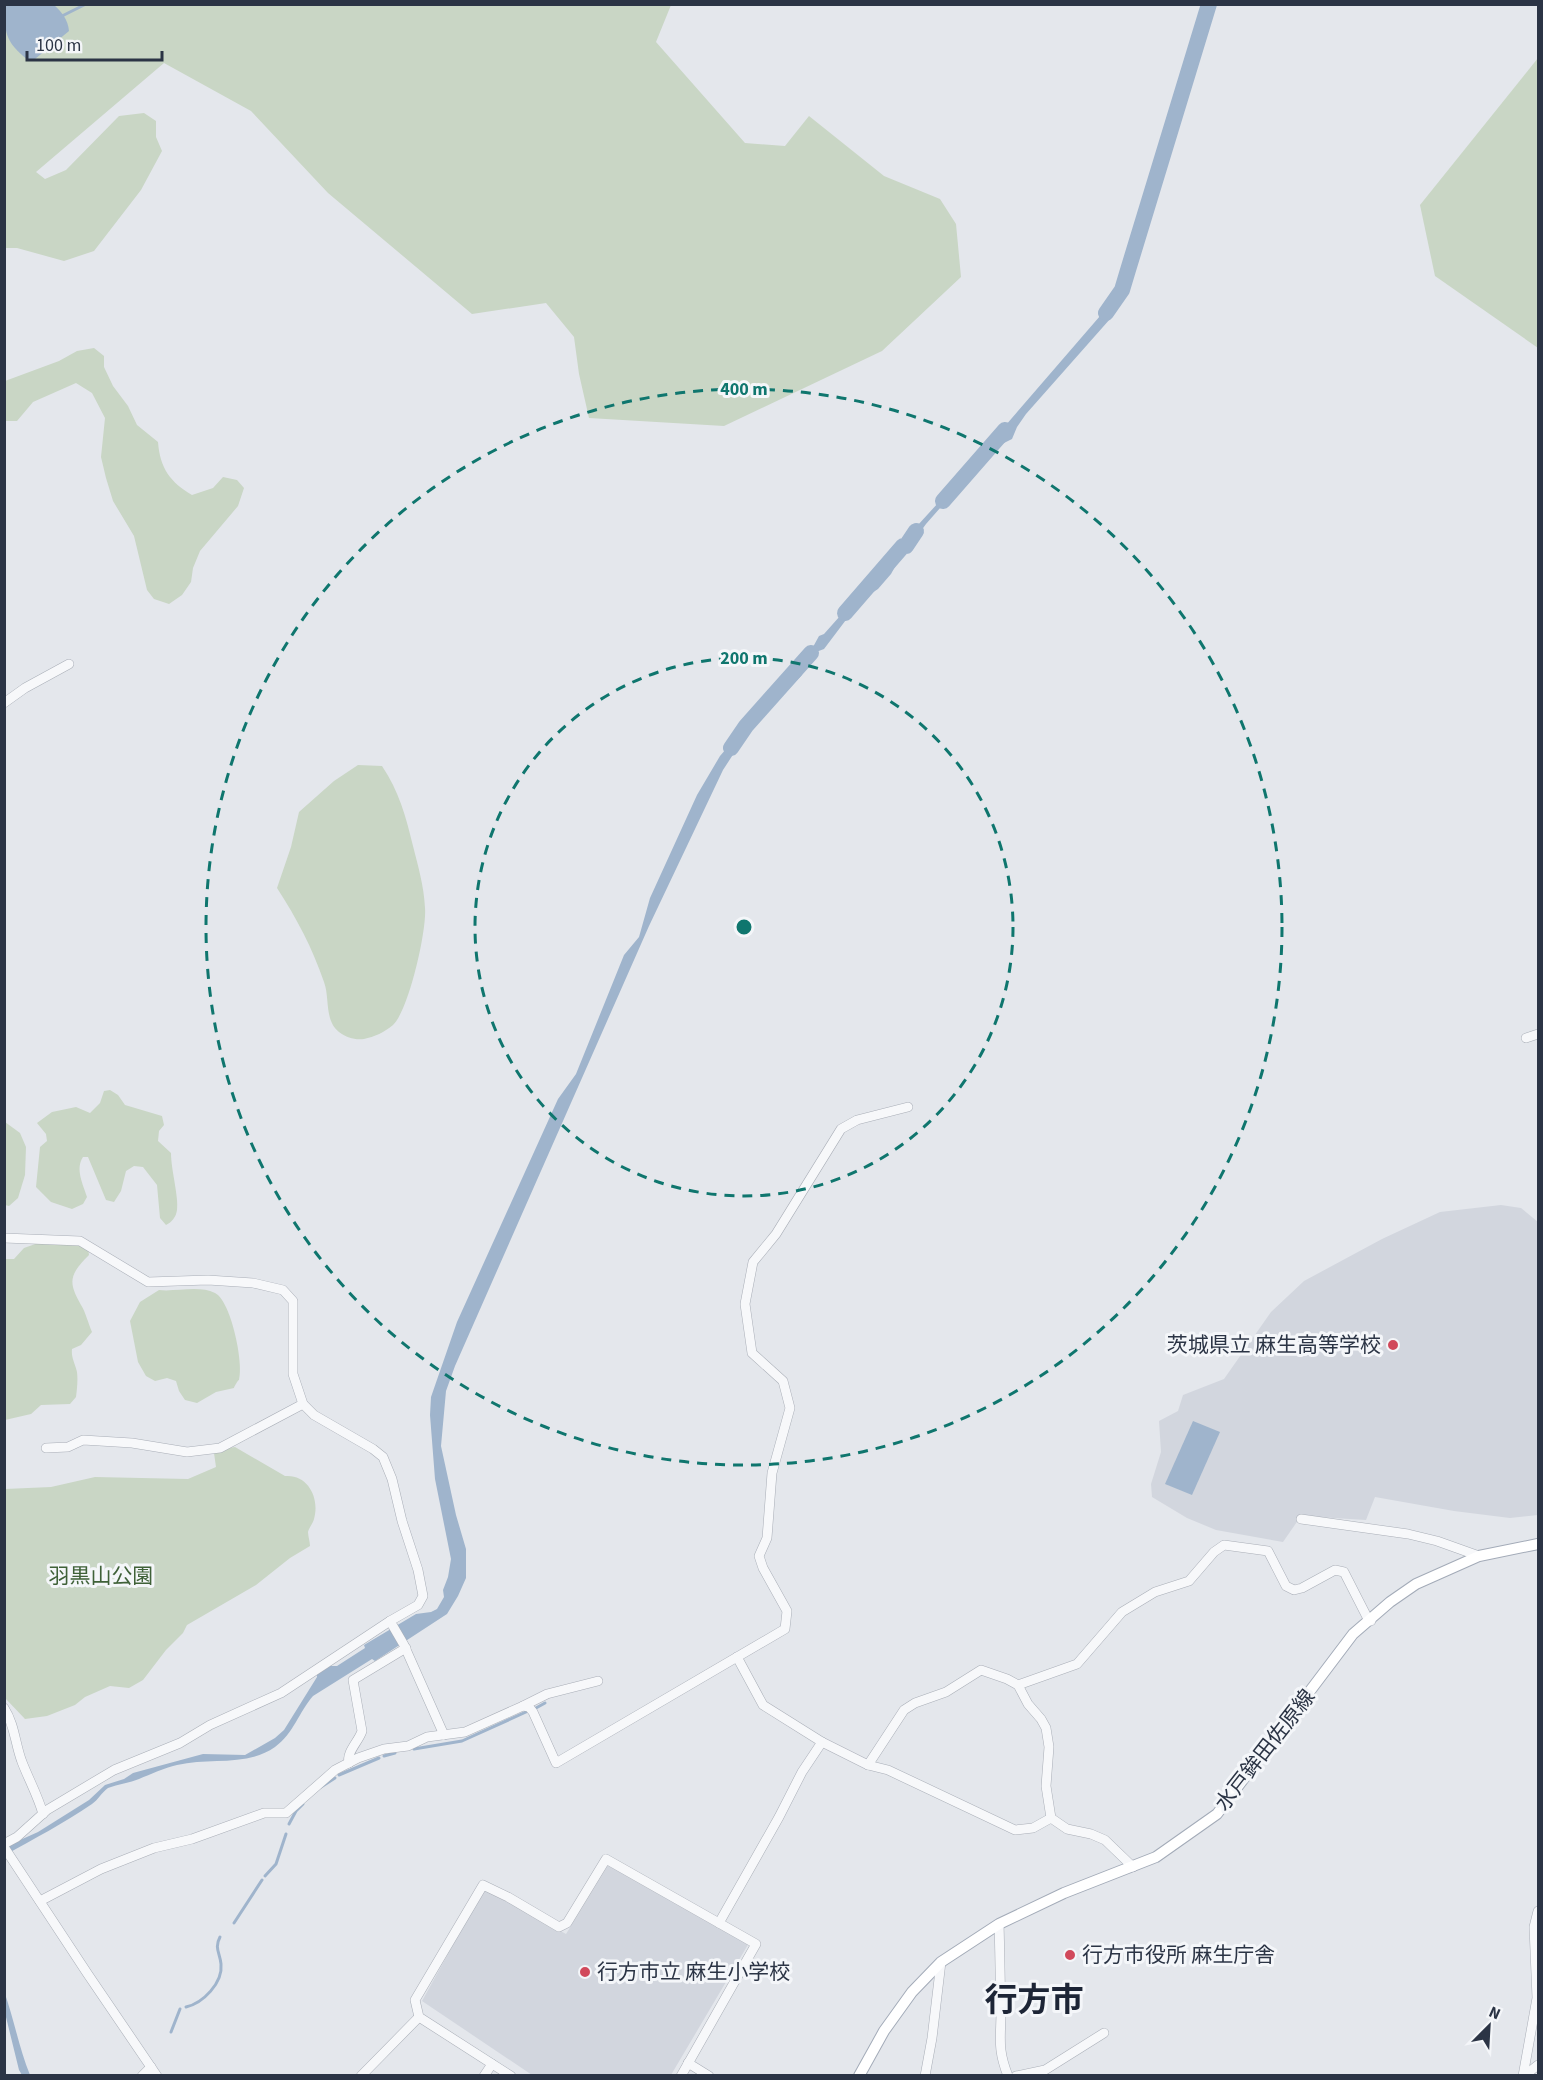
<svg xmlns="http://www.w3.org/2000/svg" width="1543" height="2080" font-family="'Source Sans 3','Noto Sans JP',sans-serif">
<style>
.built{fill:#d2d6de}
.green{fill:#c9d6c5}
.water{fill:#9fb4cc}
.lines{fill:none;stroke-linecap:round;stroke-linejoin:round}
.stream{stroke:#9fb4cc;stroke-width:3}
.river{stroke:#9fb4cc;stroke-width:16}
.minor-casing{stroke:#a9aeb7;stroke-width:10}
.major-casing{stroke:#a3abb8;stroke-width:12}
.minor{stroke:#f7f8fa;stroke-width:9}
.major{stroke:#fff;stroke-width:10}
.ring{fill:none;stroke:#0f766e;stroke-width:3;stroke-dasharray:10 8}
.poi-dot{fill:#d1495b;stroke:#f4f6f9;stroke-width:2}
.labels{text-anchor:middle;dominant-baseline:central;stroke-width:6;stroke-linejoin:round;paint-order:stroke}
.poi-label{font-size:21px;fill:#2b3445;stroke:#f4f6f9;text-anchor:start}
.park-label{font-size:21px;fill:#3f6138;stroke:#f4f6f9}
.street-label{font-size:21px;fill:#2b3445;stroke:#f4f6f9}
.town-label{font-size:33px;font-weight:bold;fill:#1d2536;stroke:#f4f6f9}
.centre{fill:#0f766e;stroke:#f4f6f9;stroke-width:3}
.ring-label{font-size:18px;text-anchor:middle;font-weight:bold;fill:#0f766e;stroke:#f4f6f9;stroke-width:6;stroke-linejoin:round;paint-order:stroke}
</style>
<rect width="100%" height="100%" fill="#e4e7ec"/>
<g class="built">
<path d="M 1501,1205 L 1521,1208 L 1538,1222 L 1538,1515 L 1510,1518 L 1454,1511 L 1375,1497 L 1366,1520 L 1301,1516 L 1283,1542 L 1216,1530 L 1187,1518 L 1152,1497 L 1151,1484 L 1161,1452 L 1159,1421 L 1178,1411 L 1183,1395 L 1224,1379 L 1271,1312 L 1304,1281 L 1382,1239 L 1440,1212 Z"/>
<path d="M 610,1862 L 749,1943 L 671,2075 L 532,2075 L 422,2001 L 484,1889 L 566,1934 Z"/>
</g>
<g class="green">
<path d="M 4,5 L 671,5 L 656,42 L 745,143 L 785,146 L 809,116 L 884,176 L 940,199 L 956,224 L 961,277 L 882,351 L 724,426 L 589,418 L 579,374 L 574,337 L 546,303 L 472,314 L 328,193 L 251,111 L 164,63 L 36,172 L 45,179 L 66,170 L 119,116 L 144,113 L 156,121 L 156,137 L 162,151 L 141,190 L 94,251 L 64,261 L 17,248 L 5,248 Z"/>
<path d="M 1538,58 L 1538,348 L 1435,276 L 1420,205 Z"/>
<path d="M 94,348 L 104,356 L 104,367 L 113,386 L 128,406 L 137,425 L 158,442 C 160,468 170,482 192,495 L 213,488 L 223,477 L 237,480 L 244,488 L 238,506 L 200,551 L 193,568 L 191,582 L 182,595 L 169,604 L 154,599 L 147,590 L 134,536 L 113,501 L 106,478 L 101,457 L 105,418 L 92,393 L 76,383 L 33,402 L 17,421 L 5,421 L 5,381 L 59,361 L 77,351 Z"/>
<path d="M 358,765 L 382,766 C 399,791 406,817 413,846 C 418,866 424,886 425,908 C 427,930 409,1010 393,1025 C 385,1032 374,1037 364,1039 C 355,1040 347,1038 339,1032 C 324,1020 330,998 324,982 C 312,947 297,919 277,888 L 291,847 L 299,812 L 334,781 Z"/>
<path d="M 110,1090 L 118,1095 L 125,1105 L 162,1116 L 164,1125 L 159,1131 L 158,1141 L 171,1153 C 171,1170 179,1197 177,1210 C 176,1217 172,1222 166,1225 L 160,1218 L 157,1185 L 143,1167 L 134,1166 L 126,1171 L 121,1191 L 114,1202 L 106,1200 L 88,1157 L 83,1157 C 75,1169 83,1184 87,1197 L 83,1204 L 72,1209 L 51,1202 L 36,1187 L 40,1147 L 47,1141 L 46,1134 L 37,1123 L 52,1112 L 76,1107 L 90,1113 L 100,1103 L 104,1091 Z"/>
<path d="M 5,1122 L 20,1133 L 26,1147 L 25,1175 L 18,1198 L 9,1206 L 5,1205 Z"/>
<path d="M 41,1242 L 70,1242 L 88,1248 L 89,1255 C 69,1275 68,1282 81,1305 C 86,1313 88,1323 92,1332 L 81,1345 L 72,1349 C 71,1358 75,1363 77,1372 C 78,1380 77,1389 76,1397 L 70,1404 L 41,1405 L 31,1414 L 5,1420 L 4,1259 L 14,1259 L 24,1248 Z"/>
<path d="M 159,1290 C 176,1292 199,1285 215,1293 C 231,1301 244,1363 239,1380 C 238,1380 234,1387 234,1388 L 216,1392 L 197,1403 L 185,1400 L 179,1391 L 176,1381 L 167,1378 L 155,1381 L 146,1376 L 138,1362 L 130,1321 L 140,1302 Z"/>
<path d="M 235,1447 L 285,1476 C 308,1474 320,1498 314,1519 C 313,1523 309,1528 308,1532 C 308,1536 310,1542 310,1546 L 290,1558 L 256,1585 L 187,1625 L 183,1633 L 166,1650 L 143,1680 L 129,1688 L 110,1686 L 85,1697 L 75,1705 L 47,1716 L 25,1719 L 5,1698 L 5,1489 L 51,1487 L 95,1477 L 188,1479 L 216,1467 L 214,1453 L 222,1449 Z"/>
</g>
<g class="water">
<path d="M 5,4 L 54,5 C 62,12 68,20 69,31 L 35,59 L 28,60 C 5,42 4,32 5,4 Z"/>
<path d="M 1119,294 L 1114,307 L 1109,314 L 1110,319 L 1026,414 L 1017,427 L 1012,439 L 994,448 L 976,471 L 955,491 L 926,524 L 908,549 L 902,554 L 891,574 L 878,589 L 861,600 L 824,649 L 816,652 L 801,676 L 749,730 L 723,770 L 649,926 L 455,1366 L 446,1391 L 441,1446 L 456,1515 L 466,1549 L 466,1578 L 458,1596 L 447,1614 L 375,1661 L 372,1659 L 313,1696 C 299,1712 294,1733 275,1747 C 247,1767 210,1757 177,1765 C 164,1768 151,1774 139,1779 C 130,1783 118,1784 108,1788 C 102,1792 98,1800 92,1804 C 64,1823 34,1839 5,1855 L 9,1845 L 38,1832 L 89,1800 L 105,1785 L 124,1779 L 133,1773 L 203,1754 L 245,1755 L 275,1738 L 284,1730 L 317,1677 L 317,1673 L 329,1666 L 337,1666 L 365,1648 L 364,1645 L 416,1614 L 431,1612 L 437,1609 L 444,1597 L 443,1590 L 448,1577 L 451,1559 L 435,1479 L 430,1415 L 431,1397 L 457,1322 L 558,1099 L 576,1074 L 624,955 L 639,937 L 650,898 L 697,795 L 720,756 L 739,734 L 750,725 L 787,687 L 801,661 L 813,647 L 819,636 L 824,634 L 856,598 L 870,591 L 881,581 L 907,537 L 949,491 L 979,464 L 999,433 Z"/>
<path d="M 1193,1421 L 1220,1432 L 1192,1495 L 1165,1484 Z"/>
<path d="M 4,1991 C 14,2019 19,2048 30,2075 L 22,2075 L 19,2070 L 5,2013 Z"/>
</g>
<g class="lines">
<g class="stream">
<path d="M 62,16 L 86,4"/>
<path d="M 536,1708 L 545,1703"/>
<path d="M 414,1749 L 462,1741 L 526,1712"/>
<path d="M 384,1756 L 395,1753"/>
<path d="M 339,1775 L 379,1758"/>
<path d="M 321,1787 L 335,1778"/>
<path d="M 289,1824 L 296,1811 L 303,1804"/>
<path d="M 265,1876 L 276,1864 L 286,1834"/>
<path d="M 234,1923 L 262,1880"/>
<path d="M 186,2007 C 203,2003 223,1983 221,1964 C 220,1953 214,1948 220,1937"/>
<path d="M 171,2032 L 180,2009"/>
</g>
<g class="river">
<path d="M 1106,313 L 1122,290 L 1128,270 L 1209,4"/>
<path d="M 943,501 L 1005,430"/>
<path d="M 845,613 L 903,546 L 906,546 L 916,531"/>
<path d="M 731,748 L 746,726 L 811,653"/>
</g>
<g class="minor-casing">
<g id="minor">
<path d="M 4,703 L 25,688 L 69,664"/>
<path d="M 1526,1038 L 1538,1034"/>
<path d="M 4,1238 L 80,1241 L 148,1282 L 208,1280 L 253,1283 L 283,1290 L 293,1301 L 293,1374 L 303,1404 L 314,1415 L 373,1449 L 383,1457 L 392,1479 L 402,1521 L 418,1570 L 423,1596 L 418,1605 L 390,1621 L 281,1693 L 210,1725 L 180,1743 L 114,1770 L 47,1810 L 17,1837 L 4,1844"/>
<path d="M 46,1448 L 68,1447 L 83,1440 L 132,1443 L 187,1452 L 220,1448 L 303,1404"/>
<path d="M 1301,1519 L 1408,1534 L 1437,1541 L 1479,1556"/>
<path d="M 390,1621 L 404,1645 L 444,1735"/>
<path d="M 737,1657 L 763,1705 L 822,1742 L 868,1765 L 888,1770 L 1015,1830 L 1033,1828 L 1051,1818"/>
<path d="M 1018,1685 L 1028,1704 L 1041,1719 L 1046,1728 L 1049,1747 L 1046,1786 L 1051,1818 L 1067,1829 L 1091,1834 L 1105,1840 L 1133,1867"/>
<path d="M 523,1706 L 547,1694 L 598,1681"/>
<path d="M 4,1708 C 15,1725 15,1744 22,1762 C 29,1780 38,1796 43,1814"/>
<path d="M 349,1763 C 346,1752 359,1741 362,1731 L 353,1680 L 406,1648"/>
<path d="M 868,1765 L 904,1710 L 915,1703 L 946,1692 L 981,1670 L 1007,1679 L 1018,1685 L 1077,1664 L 1122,1612 L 1155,1592 L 1189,1581 L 1214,1552 L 1224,1545 L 1268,1551 L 1286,1586 L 1294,1590 L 1302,1588 L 1335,1570 L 1344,1572 L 1367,1617 L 1371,1621"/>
<path d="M 4,1847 L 87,1973 L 157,2076"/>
<path d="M 40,1901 L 101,1869 L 154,1848 L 192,1839 L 264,1813 L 286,1813 L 335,1770 L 358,1758 L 384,1749 L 408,1746 L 427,1737 L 465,1732 L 523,1706 L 529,1707 L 533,1712 L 556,1763 L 785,1629 L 787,1611 L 763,1568 L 759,1556 L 767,1538 L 772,1473 L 790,1408 L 783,1381 L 752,1353 L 745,1304 L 753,1262 L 776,1234 L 841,1129 L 857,1120 L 908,1107"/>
<path d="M 719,1923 L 779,1817 L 802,1772 L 822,1742"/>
<path d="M 999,1924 C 1000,1953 1000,1981 1001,2010 C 1001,2038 997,2048 1008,2076"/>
<path d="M 688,2063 L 709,2076"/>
<path d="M 142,2076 L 151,2067"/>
<path d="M 361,2076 L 419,2017"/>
<path d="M 484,2076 L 492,2064"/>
<path d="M 511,2076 L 419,2017 L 415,2000 L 483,1885 L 508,1897 L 559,1927 L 567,1923 L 606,1859 L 756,1944 L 681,2076"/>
<path d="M 925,2076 L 932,2038 L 941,1962"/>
<path d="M 1016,2076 L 1045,2070 L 1104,2033"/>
<path d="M 1523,2076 L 1537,1998 L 1534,1927 L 1538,1911"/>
<path d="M 1524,2076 L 1538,2065"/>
</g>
</g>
<g class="major-casing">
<path id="major" d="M 859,2076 L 884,2031 L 912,1992 L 941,1962 L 999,1924 L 1064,1893 L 1156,1857 L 1217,1814 L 1353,1634 L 1390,1602 L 1416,1584 L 1479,1556 L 1538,1544"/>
</g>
<use href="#minor" class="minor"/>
<use href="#major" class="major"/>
</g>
<g class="ring">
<circle cx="744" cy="927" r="269"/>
<circle cx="744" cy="927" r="538"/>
</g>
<g class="poi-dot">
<circle cx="1393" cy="1345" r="6"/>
<circle cx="1070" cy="1955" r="6"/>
<circle cx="585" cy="1972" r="6"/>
</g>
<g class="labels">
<g class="poi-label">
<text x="1381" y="1345" text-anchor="end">茨城県立 麻生高等学校</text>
<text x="1082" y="1955">行方市役所 麻生庁舎</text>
<text x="597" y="1972">行方市立 麻生小学校</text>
</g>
<g class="park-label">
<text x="101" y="1576">羽黒山公園</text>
</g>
<g class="street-label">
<text transform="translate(1265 1750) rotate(-52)">水戸鉾田佐原線</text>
</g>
<g class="town-label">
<text x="1034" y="2000">行方市</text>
</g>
</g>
<circle cx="744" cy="927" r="9" class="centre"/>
<g class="ring-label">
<text x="744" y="395">400 m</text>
<text x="744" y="664">200 m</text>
</g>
<rect width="1543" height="2080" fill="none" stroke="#2b3445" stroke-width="12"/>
<g transform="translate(1489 2026) rotate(24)" stroke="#f4f6f9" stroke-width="4.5" paint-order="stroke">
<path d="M0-4.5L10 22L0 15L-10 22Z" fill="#2b3445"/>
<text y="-9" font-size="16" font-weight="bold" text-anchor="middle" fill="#2b3445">N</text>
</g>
<path d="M27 51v9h135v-9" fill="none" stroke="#2b3445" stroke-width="3"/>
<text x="36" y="51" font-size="18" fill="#2b3445" stroke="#f4f6f9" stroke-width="4.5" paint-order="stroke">100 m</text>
</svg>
